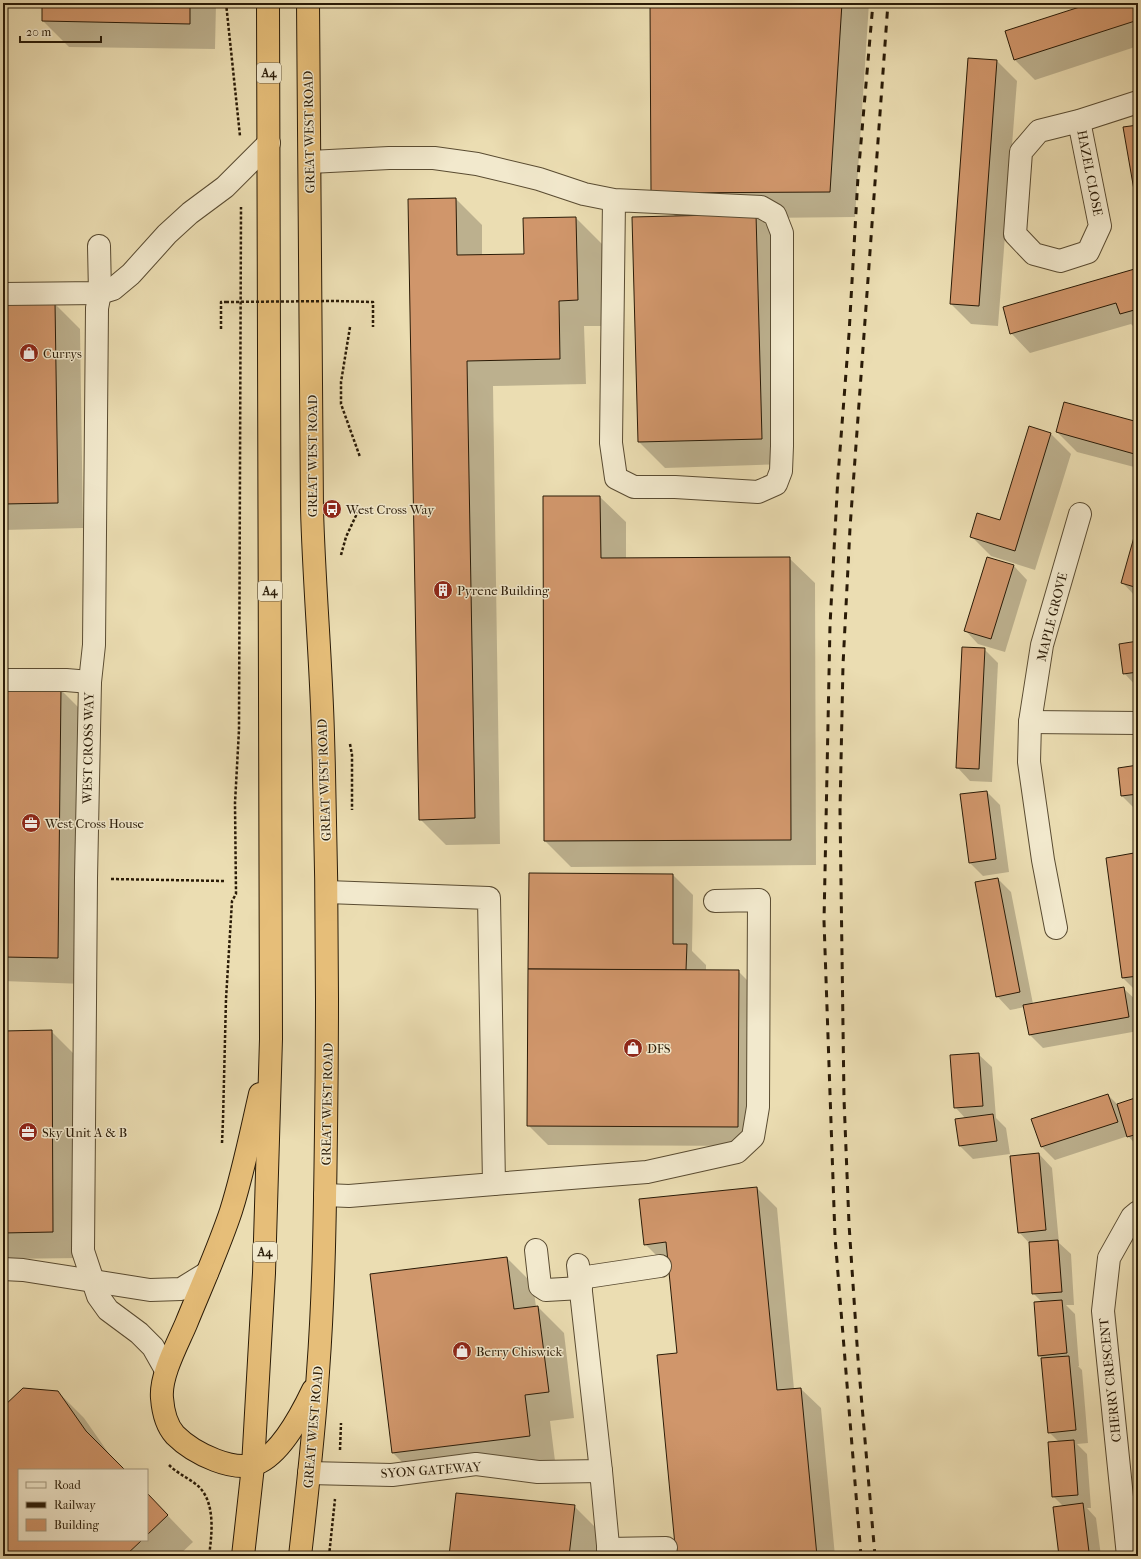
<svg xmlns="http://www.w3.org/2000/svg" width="1141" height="1559" font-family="'IM FELL French Canon',serif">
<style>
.shadow{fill:#0003}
.building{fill:#d0966b;stroke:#2a1b07}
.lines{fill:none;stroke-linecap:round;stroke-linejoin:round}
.minor-casing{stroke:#5a4c32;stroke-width:24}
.highway-casing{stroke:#2a1b07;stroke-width:24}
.path{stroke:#2a1b07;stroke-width:2.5;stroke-dasharray:3 2;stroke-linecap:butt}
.minor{stroke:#f2e9cd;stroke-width:22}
.highway{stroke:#e6be79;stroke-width:22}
.rail{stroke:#2a1b07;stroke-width:3;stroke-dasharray:7 7;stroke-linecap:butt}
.path-bridge{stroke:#2a1b07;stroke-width:2.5;stroke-dasharray:3 2;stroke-linecap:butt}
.labels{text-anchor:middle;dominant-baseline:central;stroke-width:3;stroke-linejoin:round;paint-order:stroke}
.shield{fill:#f2e9cd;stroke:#665942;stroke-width:1}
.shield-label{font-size:12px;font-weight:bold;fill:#2a1b07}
.street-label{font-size:13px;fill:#2a1b07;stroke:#f2e9cd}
.poi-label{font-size:13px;fill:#2a1b07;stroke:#f2e9cd;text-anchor:start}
</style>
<rect width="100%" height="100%" fill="#ebddb2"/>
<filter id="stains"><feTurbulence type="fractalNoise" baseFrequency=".005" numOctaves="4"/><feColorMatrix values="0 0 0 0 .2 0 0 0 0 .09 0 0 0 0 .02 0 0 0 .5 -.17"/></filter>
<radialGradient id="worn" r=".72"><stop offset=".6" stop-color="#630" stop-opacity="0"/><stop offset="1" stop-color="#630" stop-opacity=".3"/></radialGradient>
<g class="shadow">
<path d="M 43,3 L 216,3 L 215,49 L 69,47 L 43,21 Z"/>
<path d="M 651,3 L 869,3 L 855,217 L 759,218 L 782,240 L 788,464 L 665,468 L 639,442 L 676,217 L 652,193 Z"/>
<path d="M 1095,3 L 1138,3 L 1138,46 L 1035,80 L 1015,60 L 1006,32 Z"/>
<path d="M 997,61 L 1017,81 L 998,326 L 971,324 L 951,304 Z"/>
<path d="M 456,199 L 482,225 L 482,256 L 525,255 L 524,219 L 576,218 L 602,244 L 603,326 L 584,326 L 586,384 L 493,386 L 500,844 L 446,845 L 420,819 Z"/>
<path d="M 1138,269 L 1138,331 L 1131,324 L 1030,353 L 1011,333 Z"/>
<path d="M 54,303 L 80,329 L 83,528 L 3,530 L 3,304 Z"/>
<path d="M 1138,423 L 1138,468 L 1077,452 L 1057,432 Z"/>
<path d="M 1030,428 L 1051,434 L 1071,454 L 1035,570 L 991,556 L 971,536 L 1001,521 Z"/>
<path d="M 600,497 L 626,522 L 626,559 L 789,558 L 815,583 L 816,865 L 571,867 L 545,841 Z"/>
<path d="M 1138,527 L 1138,597 L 1135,596 L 1122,582 Z"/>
<path d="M 987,558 L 1014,566 L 1027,580 L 1005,652 L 978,644 L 965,630 Z"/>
<path d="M 1138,642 L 1138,687 L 1137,687 L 1124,673 Z"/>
<path d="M 984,649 L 998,663 L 992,782 L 970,781 L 957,767 Z"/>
<path d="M 61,690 L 87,716 L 84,984 L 3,981 L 3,691 Z"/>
<path d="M 1138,766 L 1138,809 L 1135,809 L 1122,796 Z"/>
<path d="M 987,792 L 1000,805 L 1009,872 L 983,876 L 970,863 Z"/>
<path d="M 1134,854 L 1138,859 L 1138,993 L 1123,978 L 1107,858 Z"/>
<path d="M 673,875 L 693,895 L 692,951 L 706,965 L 706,971 L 738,971 L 758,991 L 757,1146 L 548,1145 L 528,1125 Z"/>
<path d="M 998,879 L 1011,892 L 1033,1004 L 1123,988 L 1137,1001 L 1138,1031 L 1043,1048 L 1030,1035 L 1025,1007 L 1010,1010 L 997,996 Z"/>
<path d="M 51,1031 L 77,1057 L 79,1258 L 3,1259 L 3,1032 Z"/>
<path d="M 978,1054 L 992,1067 L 996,1118 L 1006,1128 L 1010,1154 L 973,1159 L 960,1146 L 956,1120 L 966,1119 L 955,1107 Z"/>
<path d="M 1108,1095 L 1118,1105 L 1138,1098 L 1138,1147 L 1128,1136 L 1055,1160 L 1042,1147 Z"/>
<path d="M 1039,1154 L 1052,1168 L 1059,1243 L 1071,1254 L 1074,1305 L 1066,1305 L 1075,1314 L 1079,1366 L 1078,1366 L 1082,1370 L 1088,1443 L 1077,1444 L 1087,1454 L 1091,1508 L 1087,1508 L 1096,1518 L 1101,1556 L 1060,1555 L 1064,1507 L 1053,1496 L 1059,1442 L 1049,1432 L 1042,1359 L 1039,1355 L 1043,1303 L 1033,1293 L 1030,1244 L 1019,1232 Z"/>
<path d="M 757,1188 L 777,1208 L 794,1389 L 801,1389 L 821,1408 L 835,1556 L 677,1556 L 678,1354 L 669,1264 L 665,1264 L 645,1244 Z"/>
<path d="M 507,1258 L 533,1284 L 536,1307 L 538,1307 L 564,1333 L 574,1418 L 550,1421 L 555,1461 L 419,1479 L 393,1453 L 371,1275 Z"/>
<path d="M 58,1392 L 84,1418 L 112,1458 L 123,1470 L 19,1470 L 19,1540 L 147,1540 L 147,1494 L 193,1542 L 178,1556 L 3,1556 L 3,1408 Z"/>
<path d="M 574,1506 L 600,1532 L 598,1556 L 450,1556 Z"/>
</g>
<g class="building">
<path d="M 42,3 L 190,3 L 190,24 L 42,21 Z"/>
<path d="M 650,3 L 842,3 L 830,192 L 651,193 Z"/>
<path d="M 1092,3 L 1138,3 L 1138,20 L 1014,60 L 1005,31 Z"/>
<path d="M 968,58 L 997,60 L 979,306 L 950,304 Z"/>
<path d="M 1138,125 L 1138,213 L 1123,127 Z"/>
<path d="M 456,198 L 457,255 L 524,254 L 523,218 L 576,217 L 578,300 L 559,301 L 560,359 L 467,361 L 475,818 L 419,820 L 408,199 Z"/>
<path d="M 756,214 L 762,439 L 638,442 L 632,217 Z"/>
<path d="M 1138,268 L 1138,309 L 1120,314 L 1116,303 L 1010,334 L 1003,307 Z"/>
<path d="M 55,302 L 58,503 L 3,504 L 3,303 Z"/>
<path d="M 1064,402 L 1138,422 L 1138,455 L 1056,432 Z"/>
<path d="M 1029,426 L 1051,433 L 1015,551 L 970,537 L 977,513 L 1000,520 Z"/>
<path d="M 543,496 L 600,496 L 601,558 L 790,557 L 791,840 L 544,841 Z"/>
<path d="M 1138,523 L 1138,588 L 1121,583 Z"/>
<path d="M 987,557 L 1014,565 L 991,639 L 964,631 Z"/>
<path d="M 1138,641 L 1138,672 L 1123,674 L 1119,644 Z"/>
<path d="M 962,647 L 985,648 L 979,769 L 956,768 Z"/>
<path d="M 61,689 L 58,958 L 3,957 L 3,690 Z"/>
<path d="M 1138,765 L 1138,794 L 1121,796 L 1118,768 Z"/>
<path d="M 987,791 L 996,859 L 969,863 L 960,794 Z"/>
<path d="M 1134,853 L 1138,881 L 1138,976 L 1122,978 L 1106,858 Z"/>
<path d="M 529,873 L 673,874 L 673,944 L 687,944 L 686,970 L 528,969 Z"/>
<path d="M 998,878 L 1020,992 L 996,997 L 975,882 Z"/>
<path d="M 528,969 L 739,970 L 738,1127 L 527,1126 Z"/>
<path d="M 1124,987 L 1129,1017 L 1029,1035 L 1023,1005 Z"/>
<path d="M 52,1030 L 53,1232 L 3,1233 L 3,1031 Z"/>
<path d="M 979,1053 L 983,1106 L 954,1108 L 950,1055 Z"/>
<path d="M 1108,1094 L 1118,1122 L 1041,1147 L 1031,1119 Z"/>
<path d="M 1138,1097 L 1138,1134 L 1127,1137 L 1117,1104 Z"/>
<path d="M 993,1114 L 997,1141 L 959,1146 L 955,1119 Z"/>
<path d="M 1039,1153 L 1046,1230 L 1018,1233 L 1010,1156 Z"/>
<path d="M 757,1187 L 777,1390 L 801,1388 L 817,1556 L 676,1556 L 657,1355 L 677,1353 L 666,1242 L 644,1245 L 639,1199 Z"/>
<path d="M 1058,1240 L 1062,1292 L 1032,1294 L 1029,1242 Z"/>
<path d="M 507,1257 L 514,1309 L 538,1306 L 549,1392 L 525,1395 L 530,1436 L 392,1453 L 370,1274 Z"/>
<path d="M 1062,1300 L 1067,1353 L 1038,1356 L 1034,1302 Z"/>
<path d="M 1069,1356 L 1076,1430 L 1048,1433 L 1041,1358 Z"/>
<path d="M 23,1388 L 58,1391 L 86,1431 L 125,1470 L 19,1470 L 19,1540 L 142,1540 L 125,1556 L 3,1556 L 3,1407 Z"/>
<path d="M 1074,1440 L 1078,1495 L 1052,1497 L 1048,1442 Z"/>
<path d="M 147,1493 L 168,1515 L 147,1535 Z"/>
<path d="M 456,1493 L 575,1505 L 569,1556 L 449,1556 Z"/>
<path d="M 1083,1503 L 1089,1552 L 1059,1556 L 1053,1507 Z"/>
</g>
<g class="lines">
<g class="minor-casing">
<g id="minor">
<path d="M 1079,121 L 1100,226 L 1088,252 L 1060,261 L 1034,254 L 1015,234 L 1021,152 L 1039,131 L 1079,121 L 1138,102"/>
<path d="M 310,162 L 389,158 L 434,158 L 477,164 L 539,179 L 584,194 L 614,200 L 761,207 L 775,215 L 782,233 L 782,446 L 781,471 L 776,484 L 758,492 L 675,487 L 634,487 L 616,478 L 611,443 L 614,200"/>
<path d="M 99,246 L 100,293 L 97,308 L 94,645 L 90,682 L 86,878 L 83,1251 L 98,1296 L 108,1310 L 139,1333 L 153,1347 L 166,1370"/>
<path d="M 3,294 L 100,293 L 113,289 L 131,274 L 167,234 L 190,213 L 225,187 L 269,143"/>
<path d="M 3,680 L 66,680 L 90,682"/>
<path d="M 1030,722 L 1138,723"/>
<path d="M 1056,928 L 1043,860 L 1029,762 L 1030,722 L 1042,645 L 1080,514"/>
<path d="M 494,1184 L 647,1172 L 737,1152 L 753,1137 L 758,1107 L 759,900 L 715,901"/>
<path d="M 325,1195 L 349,1196 L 494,1184 L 489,898 L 327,892"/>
<path d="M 536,1250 L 540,1286 L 546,1290 L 581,1288"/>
<path d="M 3,1269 L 23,1270 L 150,1290 L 181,1289 L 207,1273"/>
<path d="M 580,1278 L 660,1266"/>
<path d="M 601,1471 L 609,1556"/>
<path d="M 309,1473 L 392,1475 L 476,1464 L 538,1472 L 601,1471 L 578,1265"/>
<path d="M 608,1549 L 666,1548"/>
<path d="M 1128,1556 L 1103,1311 L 1109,1258 L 1132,1217 L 1138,1212"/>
</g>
</g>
<g class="highway-casing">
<g id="highway">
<path d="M 260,1094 C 251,1133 243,1173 231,1211 C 218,1250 201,1287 186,1324 C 177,1345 160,1376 162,1398 C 163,1411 166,1425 175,1435 C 193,1453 236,1475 260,1462 C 283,1450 302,1413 313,1390"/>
<path d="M 243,1556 L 253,1466 L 264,1273 L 271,1039 L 268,3"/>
<path d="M 300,1556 C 307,1495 314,1434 318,1372 C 324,1292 325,1211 326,1130 C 328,998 327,867 323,735 C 321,659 314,584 312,509 L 308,3"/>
</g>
</g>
<g class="path">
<path d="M 226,3 L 240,136"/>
<path d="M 336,301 L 373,302 L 373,327"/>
<path d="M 350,327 L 341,382 L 341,404 L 360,457"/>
<path d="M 221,329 L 221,302 L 226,302"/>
<path d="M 341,555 L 346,537 L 359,509"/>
<path d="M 350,744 L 352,755 L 352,810"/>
<path d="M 111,879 L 225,881"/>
<path d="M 222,1143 L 223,1120 L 226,999 L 232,901 L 236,894 L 235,803 L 239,730 L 241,207"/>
<path d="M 340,1450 L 341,1423"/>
<path d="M 169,1465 C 177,1473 188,1478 197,1485 C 216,1501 212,1534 209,1556"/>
<path d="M 329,1556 L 335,1499"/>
</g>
<use href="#minor" class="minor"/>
<use href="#highway" class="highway"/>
<g class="rail">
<path d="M 861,1556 L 835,1237 L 824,921 L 830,625 L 838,476 L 849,334 L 858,177 L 873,3"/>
<path d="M 875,1556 L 858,1359 L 849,1224 L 844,1099 L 840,810 L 843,665 L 850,528 L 888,3"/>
</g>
<path class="path-bridge" d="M 226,302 L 335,301"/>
</g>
<defs>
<g id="shop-disc" transform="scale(1)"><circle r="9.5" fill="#8f2418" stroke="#f2e9cd"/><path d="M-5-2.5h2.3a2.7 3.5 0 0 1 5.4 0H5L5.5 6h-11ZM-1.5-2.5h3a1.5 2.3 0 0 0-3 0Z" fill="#fff"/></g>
<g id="bus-disc" transform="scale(1)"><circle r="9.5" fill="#8f2418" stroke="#f2e9cd"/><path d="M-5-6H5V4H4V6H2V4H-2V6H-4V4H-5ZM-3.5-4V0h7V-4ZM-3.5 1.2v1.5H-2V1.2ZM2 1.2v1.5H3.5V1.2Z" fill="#fff"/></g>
<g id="building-disc" transform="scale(1)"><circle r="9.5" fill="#8f2418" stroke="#f2e9cd"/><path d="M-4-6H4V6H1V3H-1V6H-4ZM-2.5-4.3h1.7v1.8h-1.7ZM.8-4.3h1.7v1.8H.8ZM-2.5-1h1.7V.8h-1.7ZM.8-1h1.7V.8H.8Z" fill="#fff"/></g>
<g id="office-disc" transform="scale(1)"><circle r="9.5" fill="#8f2418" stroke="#f2e9cd"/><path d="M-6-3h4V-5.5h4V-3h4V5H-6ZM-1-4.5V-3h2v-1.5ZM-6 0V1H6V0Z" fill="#fff"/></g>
</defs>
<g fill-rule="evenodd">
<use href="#shop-disc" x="29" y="353"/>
<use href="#bus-disc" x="332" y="509"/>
<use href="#building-disc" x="443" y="590"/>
<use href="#office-disc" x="31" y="823"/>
<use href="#shop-disc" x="633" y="1048"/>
<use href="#office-disc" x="28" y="1132"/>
<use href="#shop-disc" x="462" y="1351"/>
</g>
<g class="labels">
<g class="shield">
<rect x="257" y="63" width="24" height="20" rx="3"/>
<rect x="258" y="581" width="24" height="20" rx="3"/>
<rect x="253" y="1242" width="24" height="20" rx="3"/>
</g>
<g class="shield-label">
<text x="269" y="73">A4</text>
<text x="270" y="591">A4</text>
<text x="265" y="1252">A4</text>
</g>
<g class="street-label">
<text transform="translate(309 132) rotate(-91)">GREAT WEST ROAD</text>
<text transform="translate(1090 173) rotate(79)">HAZEL CLOSE</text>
<text transform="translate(312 456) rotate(-90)">GREAT WEST ROAD</text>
<text transform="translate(1052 617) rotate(-76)">MAPLE GROVE</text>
<text transform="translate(88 748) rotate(-89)">WEST CROSS WAY</text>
<text transform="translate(324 780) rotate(-92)">GREAT WEST ROAD</text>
<text transform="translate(327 1104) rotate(-89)">GREAT WEST ROAD</text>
<text transform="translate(1110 1380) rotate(-96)">CHERRY CRESCENT</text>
<text transform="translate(313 1427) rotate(-85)">GREAT WEST ROAD</text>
<text transform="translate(431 1470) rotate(-4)">SYON GATEWAY</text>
</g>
<g class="poi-label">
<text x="43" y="353">Currys</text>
<text x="346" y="509">West Cross Way</text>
<text x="457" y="590">Pyrene Building</text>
<text x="45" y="823">West Cross House</text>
<text x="647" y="1048">DFS</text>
<text x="42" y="1132">Sky Unit A &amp; B</text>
<text x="476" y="1351">Berry Chiswick</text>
</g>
</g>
<rect width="1141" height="1559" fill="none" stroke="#ebddb2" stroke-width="16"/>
<rect x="4" y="4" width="1133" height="1551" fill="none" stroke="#2a1b07" stroke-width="2"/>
<rect x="8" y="8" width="1125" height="1543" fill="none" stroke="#2a1b07"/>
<rect x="18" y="1469" width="130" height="72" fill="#f2e9cd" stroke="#a2977e"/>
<rect x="26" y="1482" width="20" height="6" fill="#f2e9cd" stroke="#a2977e"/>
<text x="54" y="1489" font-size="12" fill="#2a1b07">Road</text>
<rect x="26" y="1502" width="20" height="6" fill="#2a1b07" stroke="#a2977e"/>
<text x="54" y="1509" font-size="12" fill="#2a1b07">Railway</text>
<rect x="26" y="1519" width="20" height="12" fill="#d0966b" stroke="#a2977e"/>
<text x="54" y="1529" font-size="12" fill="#2a1b07">Building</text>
<path d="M20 36v6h81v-6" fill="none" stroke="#2a1b07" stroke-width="2"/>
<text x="26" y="36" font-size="12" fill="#2a1b07" stroke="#f2e9cd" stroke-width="3" paint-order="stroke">20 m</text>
<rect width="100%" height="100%" filter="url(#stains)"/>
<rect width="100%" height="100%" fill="url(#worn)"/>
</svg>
